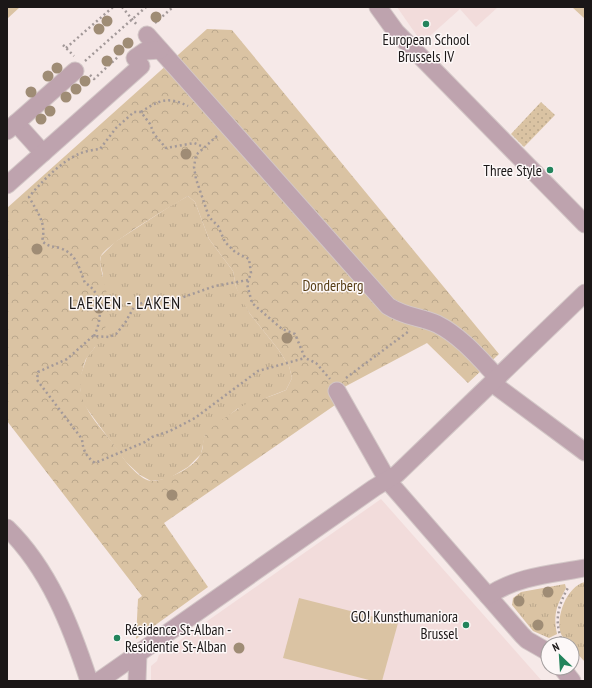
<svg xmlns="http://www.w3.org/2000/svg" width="592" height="688" font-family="'PT Sans Narrow',sans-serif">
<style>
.built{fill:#f2dcdb}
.grass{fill:url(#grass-tufts)}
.forest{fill:url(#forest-crowns);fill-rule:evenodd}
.garden{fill:url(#garden-dots)}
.pitch{fill:#dac3a3}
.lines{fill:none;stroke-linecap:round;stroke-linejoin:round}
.minor-casing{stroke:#d3c7c7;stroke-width:19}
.path{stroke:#a39999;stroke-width:2.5;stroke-dasharray:2 3;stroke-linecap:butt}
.minor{stroke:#bea3ae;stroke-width:17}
.tree{fill:#9f8c75}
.poi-dot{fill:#23845c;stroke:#fdf8f8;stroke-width:1.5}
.labels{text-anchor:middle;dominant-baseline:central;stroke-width:3;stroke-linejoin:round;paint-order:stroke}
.poi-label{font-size:15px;fill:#1b1717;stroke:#fdf8f8;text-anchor:end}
.park-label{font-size:15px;fill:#583f17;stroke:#fdf8f8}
.quarter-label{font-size:17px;letter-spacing:1px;fill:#1b1717;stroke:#fdf8f8}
</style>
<defs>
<pattern id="grass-tufts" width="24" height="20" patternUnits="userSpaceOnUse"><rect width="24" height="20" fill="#dac3a3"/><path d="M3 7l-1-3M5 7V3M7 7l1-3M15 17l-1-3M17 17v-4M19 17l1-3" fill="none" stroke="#baa78c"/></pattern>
<pattern id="forest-crowns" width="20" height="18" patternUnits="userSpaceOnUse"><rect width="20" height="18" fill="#dac3a3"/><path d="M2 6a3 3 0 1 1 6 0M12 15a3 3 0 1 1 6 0" fill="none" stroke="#baa78c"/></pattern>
<pattern id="garden-dots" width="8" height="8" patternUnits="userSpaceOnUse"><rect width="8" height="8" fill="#dac3a3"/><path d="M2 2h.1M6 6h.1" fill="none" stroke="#baa78c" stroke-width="1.8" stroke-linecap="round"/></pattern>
</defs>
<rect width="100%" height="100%" fill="#f6e9e8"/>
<g class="built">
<path d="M 397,7 L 498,7 L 476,27 L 460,9 L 422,43 Z"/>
<path d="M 381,499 L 542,681 L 151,681 L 151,666 L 157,661 L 159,655 Z"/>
</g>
<g class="grass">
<path d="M 7,7 L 20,7 L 7,19 Z"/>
<path d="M 572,7 L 585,7 L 585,19 Z"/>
<path d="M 188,196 L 195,202 L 209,239 L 233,271 L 236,287 L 250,314 L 278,349 L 289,366 L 292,378 L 286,390 L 237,409 L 205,435 L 201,454 L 188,467 L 168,479 L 151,481 L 140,475 L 126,462 L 82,402 L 79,380 L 87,357 L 95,347 L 103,275 L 100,262 L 101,256 L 115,242 L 172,205 Z"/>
<path d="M 585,582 L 585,662 L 572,648 L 572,644 L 569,644 C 566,641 563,638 561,634 C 555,617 567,586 585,582 Z"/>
<path d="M 565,584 L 566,588 C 557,606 553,612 557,634 L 549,638 L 533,631 L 512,605 L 513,598 L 521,592 Z"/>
</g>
<path class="forest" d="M 207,29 L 232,30 L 499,354 L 468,383 L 427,343 L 333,393 L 338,403 L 164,523 L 208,587 L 136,639 L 138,599 L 142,596 L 7,421 L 7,208 ZM 188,196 L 195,202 L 209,239 L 233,271 L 236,287 L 240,297 L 250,314 L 278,349 L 289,366 L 292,378 L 286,390 C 270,398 250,400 236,410 C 228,416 210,427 205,435 C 202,440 204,448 201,453 C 196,467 168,480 153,481 C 142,482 125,462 120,453 C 102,426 71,404 83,369 C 84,364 85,359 89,355 C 99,343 109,325 109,309 C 110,297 97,263 101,256 C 108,243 173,205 188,196 Z"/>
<path class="garden" d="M 541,102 L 555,115 L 524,147 L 511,134 Z"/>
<path class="pitch" d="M 299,598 L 398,623 L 382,681 L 373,681 L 283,658 Z"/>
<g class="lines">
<g class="minor-casing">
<g id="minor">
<path d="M 378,7 L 396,32 L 425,61 L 585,224"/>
<path d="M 147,35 L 388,306 C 407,318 419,316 437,324 C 461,336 480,359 498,378"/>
<path d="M 16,123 L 43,153"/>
<path d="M 7,131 L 75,71"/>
<path d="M 7,185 L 141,66 L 135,58 L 145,51 L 160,50"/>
<path d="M 492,383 L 585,452"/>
<path d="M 337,391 L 388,481 L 522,635 L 527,640 L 548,652"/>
<path d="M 7,528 C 49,569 71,626 89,681"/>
<path d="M 488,596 C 517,576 552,574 585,568"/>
<path d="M 562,668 L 572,681"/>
<path d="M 99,681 L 374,488 L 397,474 L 585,293"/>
<path d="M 137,681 L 138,653"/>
</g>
</g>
<g class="path">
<path d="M 122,7 L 137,25"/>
<path d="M 155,23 L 173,7"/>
<path d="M 63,45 L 74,56"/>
<path d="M 66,48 L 113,7"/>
<path d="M 85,61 L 146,7"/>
<path d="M 90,75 L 94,79 L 119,56"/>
<path d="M 141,112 C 159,100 168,96 188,106"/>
<path d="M 217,136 L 196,155 L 194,167 L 196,179 L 209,217 L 218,226 L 225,242 L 235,252 L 249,259 L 251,273 L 247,284 L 252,303 L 282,329 L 295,334 L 305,358 L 316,363 L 330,379"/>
<path d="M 248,280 L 215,286 L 178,299 L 168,302 L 155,299 L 144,302 L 134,307 L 125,323 L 116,334 L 109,337 L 93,336 L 67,359 L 38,372 L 37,380 L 82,439 C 83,451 86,456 95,463 L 145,442 L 152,437 L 170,431 L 195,418 L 258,371 L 305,358"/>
<path d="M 94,336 C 103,319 103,292 85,283 C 79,268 77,254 60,248 C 53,246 48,247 42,241 C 47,223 37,212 29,197 C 40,183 63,160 79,154 C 85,151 93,150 100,149 L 116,128 L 134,112 L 141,112 L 150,124 L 154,134 L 166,148 L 194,143 L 204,147"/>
<path d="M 346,378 L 409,331"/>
<path d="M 561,638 C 554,619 559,603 569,586"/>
</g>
<use href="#minor" class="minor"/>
</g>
<g class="tree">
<circle cx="156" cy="17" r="5.5"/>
<circle cx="107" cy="21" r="5.5"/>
<circle cx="99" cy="29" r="5.5"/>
<circle cx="128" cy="43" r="5.5"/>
<circle cx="119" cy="50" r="5.5"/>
<circle cx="107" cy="61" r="5.5"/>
<circle cx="57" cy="68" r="5.5"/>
<circle cx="48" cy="76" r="5.5"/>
<circle cx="85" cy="81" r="5.5"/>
<circle cx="76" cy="89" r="5.5"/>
<circle cx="31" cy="92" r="5.5"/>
<circle cx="66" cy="97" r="5.5"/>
<circle cx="50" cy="111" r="5.5"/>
<circle cx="41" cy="119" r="5.5"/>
<circle cx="186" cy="154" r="5.5"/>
<circle cx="37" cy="249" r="5.5"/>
<circle cx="99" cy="308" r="5.5"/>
<circle cx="287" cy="338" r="5.5"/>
<circle cx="172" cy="495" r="5.5"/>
<circle cx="548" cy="592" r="5.5"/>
<circle cx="519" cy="601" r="5.5"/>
<circle cx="538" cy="625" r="5.5"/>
<circle cx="239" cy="648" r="5.5"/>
</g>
<g class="poi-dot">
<circle cx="426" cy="24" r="4"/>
<circle cx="550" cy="170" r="4"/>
<circle cx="466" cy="625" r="4"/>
<circle cx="117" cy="638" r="4"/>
</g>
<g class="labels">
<g class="poi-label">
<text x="426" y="39" text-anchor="middle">European School<tspan x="426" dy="17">Brussels IV</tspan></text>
<text x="542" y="170">Three Style</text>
<text x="458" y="616">GO! Kunsthumaniora<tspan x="458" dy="17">Brussel</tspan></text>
<text x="125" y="629" text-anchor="start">Résidence St-Alban -<tspan x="125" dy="17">Residentie St-Alban</tspan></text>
</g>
<g class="park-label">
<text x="333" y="285">Donderberg</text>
</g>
<g class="quarter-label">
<text x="125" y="303">LAEKEN - LAKEN</text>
</g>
</g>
<rect width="592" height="688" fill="none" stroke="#1b1717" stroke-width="16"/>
<g transform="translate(560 656) rotate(335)"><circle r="19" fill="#fdf8f8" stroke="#a39e9e"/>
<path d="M0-3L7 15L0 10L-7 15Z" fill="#23845c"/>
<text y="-6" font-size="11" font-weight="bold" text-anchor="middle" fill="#1b1717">N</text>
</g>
</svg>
